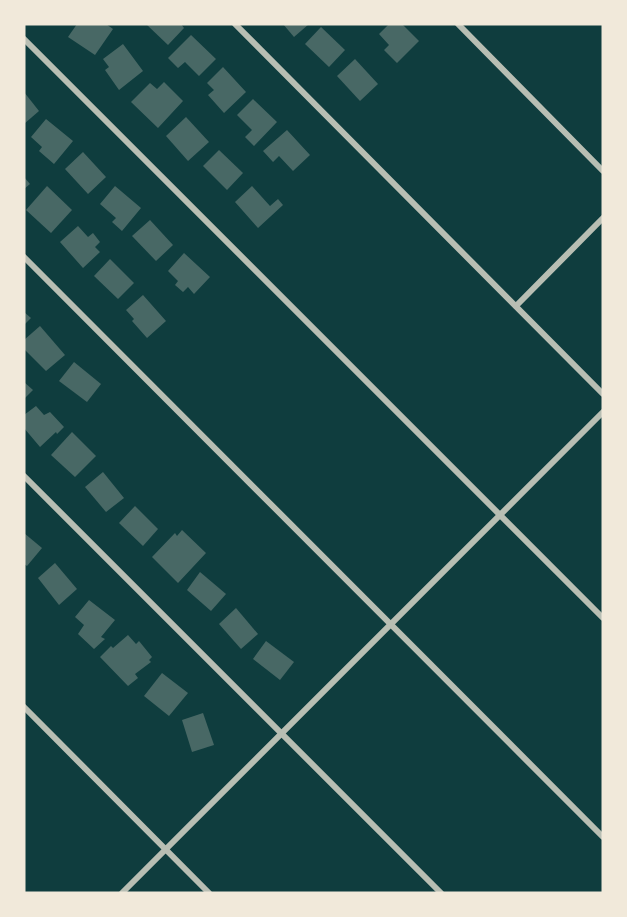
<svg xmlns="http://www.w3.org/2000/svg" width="627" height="917" font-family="Raleway,sans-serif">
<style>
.building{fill:#486865}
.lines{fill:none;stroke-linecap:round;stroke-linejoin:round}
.minor{stroke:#b8beb3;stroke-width:6}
</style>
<rect width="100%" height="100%" fill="#0f3d3e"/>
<g class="building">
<path d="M 77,24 L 106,24 L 113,29 L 95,55 L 68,37 Z"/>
<path d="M 146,24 L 181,24 L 184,28 L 168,45 Z"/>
<path d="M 283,24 L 309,24 L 294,37 Z"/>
<path d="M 389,24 L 402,24 L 419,41 L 397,63 L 384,50 L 389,45 L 379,34 Z"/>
<path d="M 321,27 L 345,50 L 329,67 L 305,44 Z"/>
<path d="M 191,35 L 216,59 L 199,76 L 185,62 L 178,68 L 168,58 Z"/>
<path d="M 123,44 L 143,71 L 119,90 L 105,70 L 109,67 L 103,59 Z"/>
<path d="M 355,59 L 378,84 L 360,101 L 337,76 Z"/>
<path d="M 223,67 L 246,92 L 224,113 L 208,95 L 214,90 L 207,83 Z"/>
<path d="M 164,82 L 183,101 L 158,128 L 131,102 L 150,83 L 157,89 Z"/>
<path d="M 24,92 L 39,111 L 24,124 Z"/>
<path d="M 253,99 L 277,122 L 254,146 L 245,137 L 252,130 L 237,115 Z"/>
<path d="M 186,117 L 209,142 L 188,161 L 166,136 Z"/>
<path d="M 46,119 L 73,141 L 54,164 L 39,151 L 42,147 L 31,137 Z"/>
<path d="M 287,130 L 310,155 L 293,171 L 279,156 L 273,162 L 263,151 Z"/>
<path d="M 219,150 L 243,173 L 227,190 L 203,166 Z"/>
<path d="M 83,152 L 106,177 L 88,194 L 65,169 Z"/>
<path d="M 24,177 L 30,184 L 24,189 Z"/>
<path d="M 47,186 L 72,210 L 51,233 L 26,210 Z"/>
<path d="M 115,186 L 141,208 L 122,231 L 112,222 L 116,218 L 100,204 Z"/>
<path d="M 252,186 L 270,206 L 278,199 L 283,205 L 258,228 L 235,202 Z"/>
<path d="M 150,220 L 173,245 L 156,261 L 132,236 Z"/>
<path d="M 78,226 L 88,237 L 93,233 L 100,242 L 95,247 L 100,252 L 83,268 L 60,242 Z"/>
<path d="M 184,253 L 210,277 L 194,294 L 188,287 L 183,292 L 175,285 L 178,281 L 168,271 Z"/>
<path d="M 110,259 L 134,283 L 118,299 L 94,276 Z"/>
<path d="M 143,295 L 166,321 L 147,338 L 132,321 L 134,319 L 126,310 Z"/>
<path d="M 24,312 L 31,318 L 24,325 Z"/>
<path d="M 40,326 L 65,355 L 46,371 L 24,349 L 24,340 Z"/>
<path d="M 74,362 L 101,384 L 87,402 L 59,381 Z"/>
<path d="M 24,382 L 33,390 L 24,399 Z"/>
<path d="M 36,406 L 44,415 L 50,412 L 64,427 L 57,434 L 56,432 L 40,447 L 24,428 L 24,415 Z"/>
<path d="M 72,432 L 96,456 L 75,477 L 51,455 Z"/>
<path d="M 103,472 L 124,498 L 106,512 L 85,487 Z"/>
<path d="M 135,506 L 158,529 L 143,546 L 119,523 Z"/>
<path d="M 182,530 L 206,553 L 178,583 L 152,557 L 175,533 L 177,536 Z"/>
<path d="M 24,533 L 42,548 L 27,566 L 24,564 Z"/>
<path d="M 55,563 L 77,589 L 59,605 L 38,578 Z"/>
<path d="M 200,572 L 226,594 L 211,611 L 187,590 Z"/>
<path d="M 89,600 L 115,620 L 101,637 L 105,639 L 94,649 L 78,634 L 84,625 L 75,617 Z"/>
<path d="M 236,608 L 258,634 L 241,649 L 219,624 Z"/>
<path d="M 128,635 L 136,644 L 139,641 L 152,657 L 149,660 L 151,662 L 135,674 L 138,678 L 128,686 L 100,657 L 111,646 L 113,648 Z"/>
<path d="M 266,641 L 294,662 L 280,680 L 253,659 Z"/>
<path d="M 162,673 L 188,693 L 169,716 L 144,696 Z"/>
<path d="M 203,713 L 214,745 L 192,752 L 182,720 Z"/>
</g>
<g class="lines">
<g class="minor">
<path d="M 235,24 L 603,394"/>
<path d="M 458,24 L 603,171"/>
<path d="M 24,39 L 603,618"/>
<path d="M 24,257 L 603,837"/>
<path d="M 516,306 L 603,218"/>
<path d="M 24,476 L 441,893"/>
<path d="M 24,707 L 209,893"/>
<path d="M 122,893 L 603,412"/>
</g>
</g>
<rect width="627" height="917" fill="none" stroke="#f1e9da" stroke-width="51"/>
</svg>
